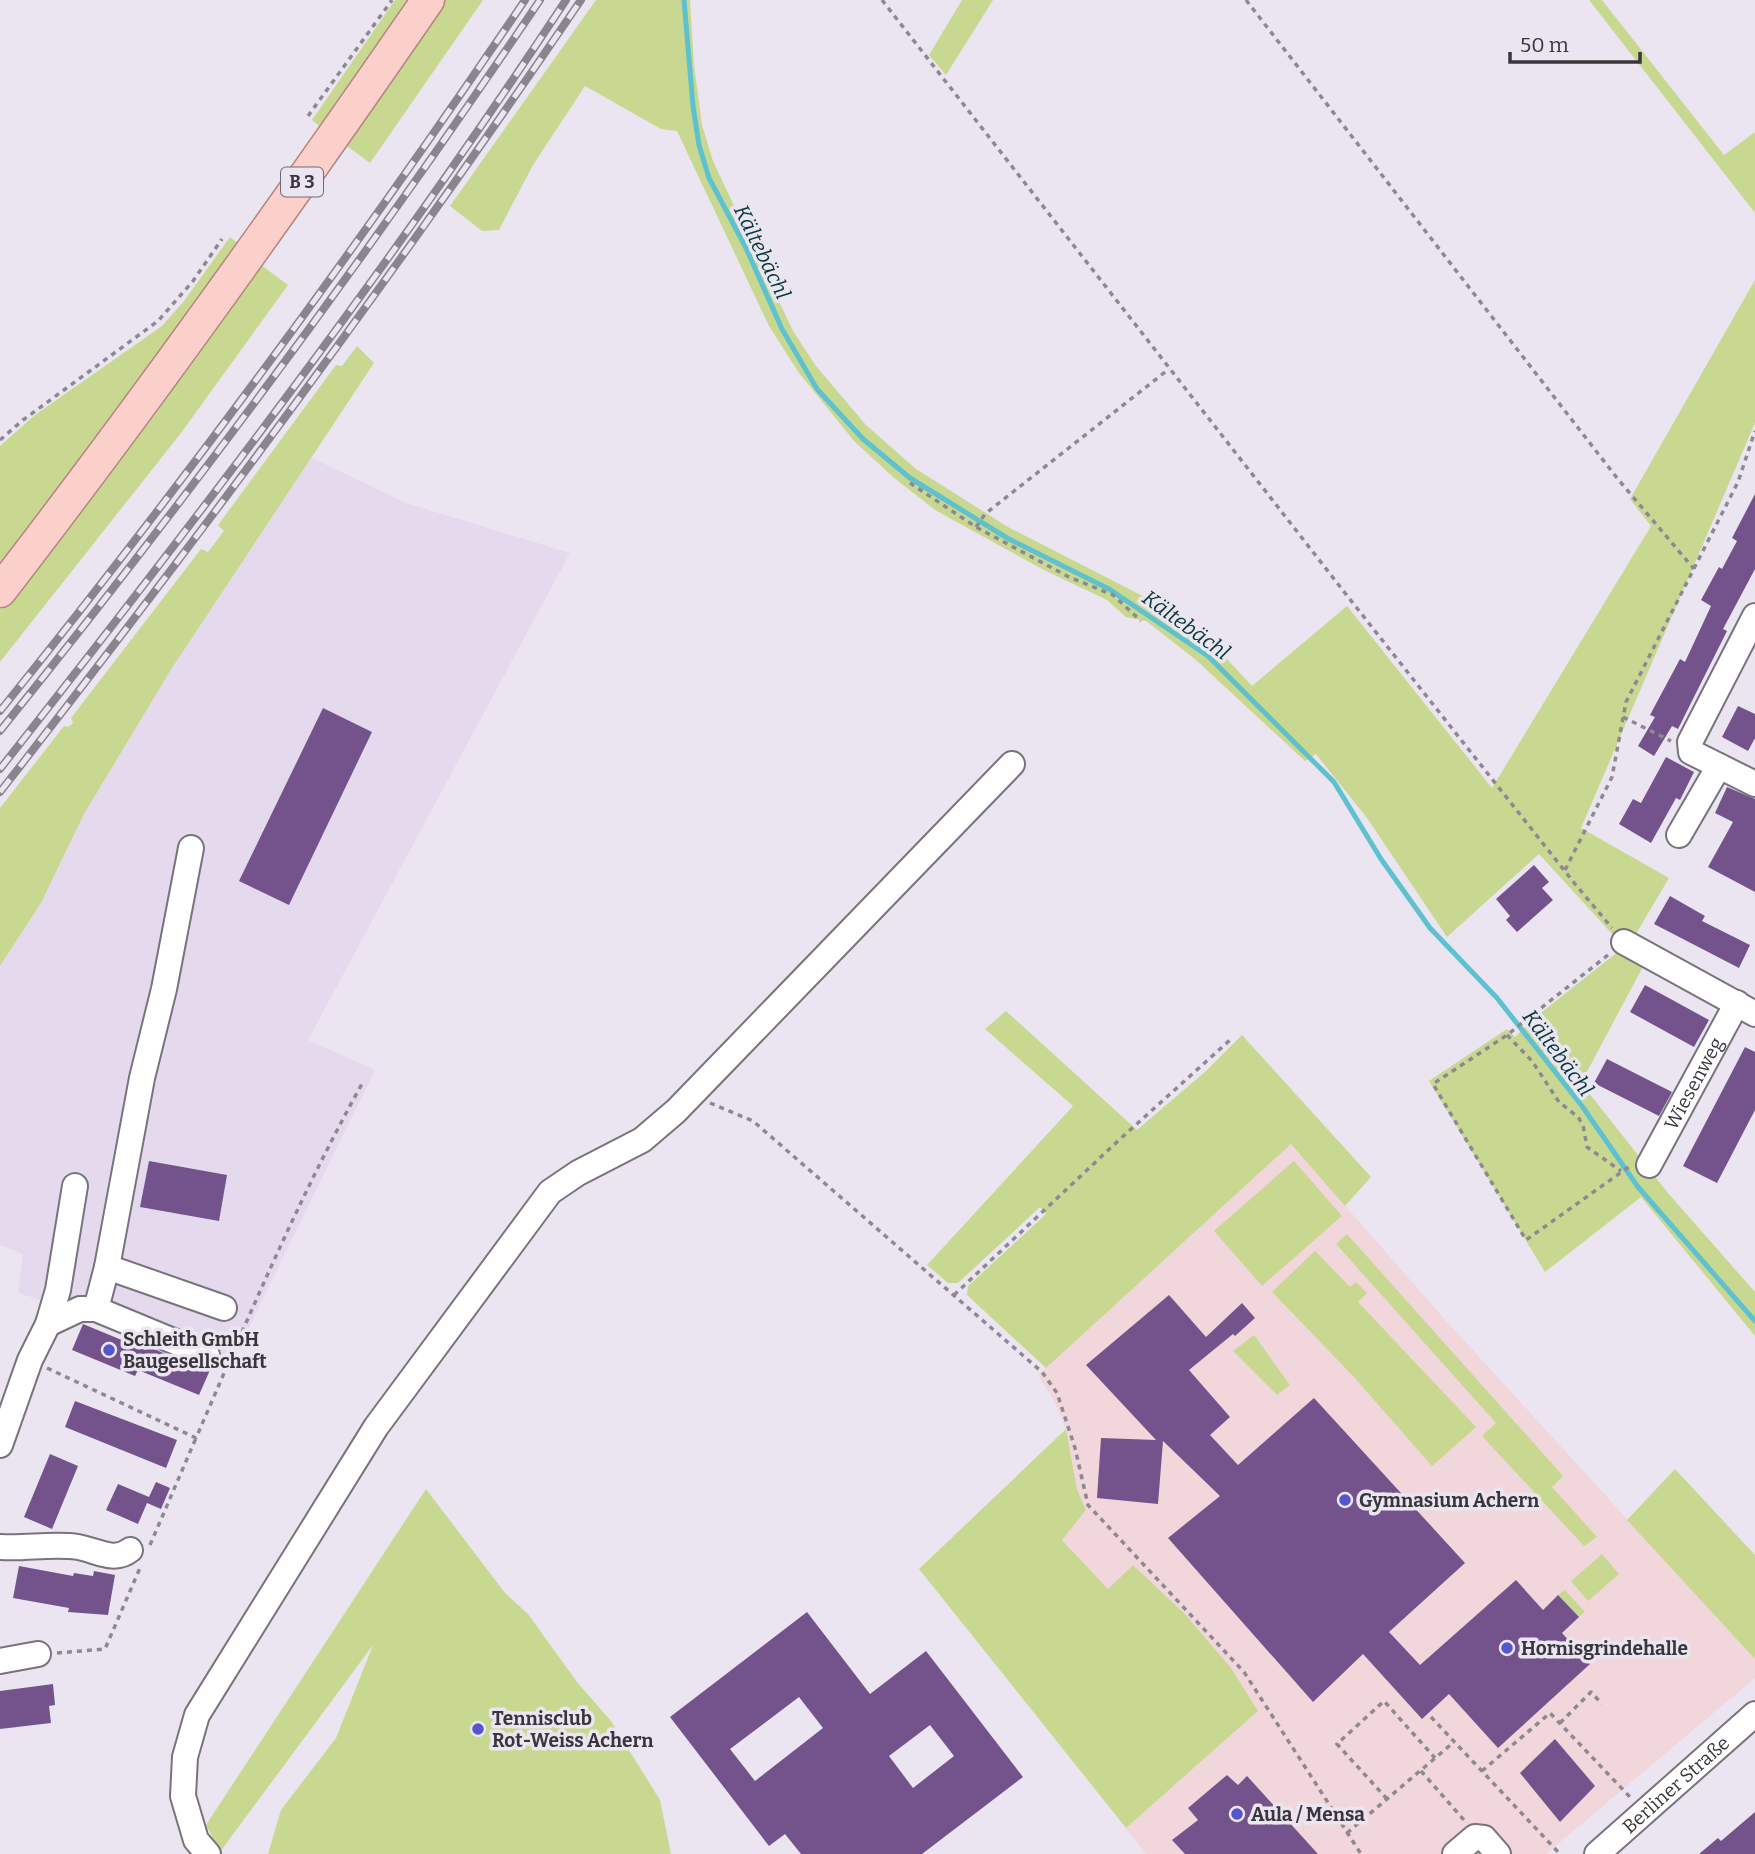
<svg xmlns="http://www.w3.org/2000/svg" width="1755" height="1854" font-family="Bitter,serif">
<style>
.built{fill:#e5daed}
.education{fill:#f1d6db}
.green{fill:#c9d891}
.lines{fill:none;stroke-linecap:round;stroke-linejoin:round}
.stream{stroke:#5dc1cf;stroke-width:5}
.building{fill:#74538c;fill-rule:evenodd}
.minor-casing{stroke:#78737d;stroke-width:28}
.major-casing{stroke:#b58581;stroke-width:35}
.path{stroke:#8d8891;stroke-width:3.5;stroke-dasharray:5 5;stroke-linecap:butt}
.minor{stroke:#fff;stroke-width:24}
.major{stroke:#fbd0ca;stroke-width:32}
.rail-casing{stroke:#89858d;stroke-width:8}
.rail{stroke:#ebe5f1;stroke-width:5;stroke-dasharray:16;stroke-linecap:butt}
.poi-dot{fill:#5356cd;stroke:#ebe5f1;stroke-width:2.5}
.labels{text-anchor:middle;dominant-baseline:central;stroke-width:7;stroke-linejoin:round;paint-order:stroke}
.shield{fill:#ebe5f1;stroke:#6e6a72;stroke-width:2}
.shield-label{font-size:18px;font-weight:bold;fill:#39363b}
.street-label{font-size:19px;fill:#39363b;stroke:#ebe5f1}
.poi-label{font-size:19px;font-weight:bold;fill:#39363b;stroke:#ebe5f1;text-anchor:start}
.water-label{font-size:21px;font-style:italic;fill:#03363b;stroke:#ebe5f1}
</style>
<rect width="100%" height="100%" fill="#ebe5f1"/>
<path class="built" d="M 310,457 L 406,503 L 570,553 L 308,1040 L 375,1070 L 233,1360 L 18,1293 L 23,1254 L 0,1245 L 0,966 L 41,903 L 84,814 L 172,668 Z"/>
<path class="education" d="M 1291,1144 L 1440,1314 L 1755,1659 L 1755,1678 L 1546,1854 L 1146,1854 L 1126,1828 L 1258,1711 L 1231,1668 L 1185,1614 L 1133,1565 L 1108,1589 L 1062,1539 L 1086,1510 L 1077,1489 L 1066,1429 L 1055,1403 L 1038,1375 Z"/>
<g class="green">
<path d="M 395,0 L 420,0 L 328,133 L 312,120 Z"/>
<path d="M 445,0 L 483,0 L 370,163 L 344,144 Z"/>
<path d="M 596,0 L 690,0 L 694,65 L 702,125 L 713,161 L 793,331 L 816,366 L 866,425 L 916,469 L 1008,527 L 1166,608 L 1215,646 L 1252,686 L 1347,606 L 1492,788 L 1651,526 L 1630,499 L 1755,280 L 1755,423 L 1581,828 L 1669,878 L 1630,944 L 1614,936 L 1539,854 L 1447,937 L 1367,818 L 1316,754 L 1305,761 L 1196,660 L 1146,621 L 1126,617 L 1107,600 L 1042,569 L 935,510 L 893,477 L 854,441 L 799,373 L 769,326 L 677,131 L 661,129 L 585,86 L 533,165 L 499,230 L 482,231 L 450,206 Z"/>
<path d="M 962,0 L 993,0 L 946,75 L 929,55 Z"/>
<path d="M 1589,0 L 1602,0 L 1724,155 L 1755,132 L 1755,213 Z"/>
<path d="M 230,237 L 245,249 L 0,574 L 0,446 L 35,415 L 162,326 L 184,301 Z"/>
<path d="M 257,262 L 288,285 L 181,433 L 0,662 L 0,610 L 99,481 Z"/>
<path d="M 357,346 L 374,363 L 172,668 L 84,814 L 41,903 L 0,966 L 0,808 L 64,726 L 68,727 L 73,723 L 71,718 L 201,549 L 208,552 L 224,531 L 218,525 L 336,365 L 342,366 Z"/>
<path d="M 1620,950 L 1647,959 L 1581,1083 L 1668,1193 L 1755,1292 L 1755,1336 L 1641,1197 L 1545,1272 L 1429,1081 L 1507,1029 L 1515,1037 L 1537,1016 Z"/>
<path d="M 1006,1011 L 1137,1130 L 1206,1071 L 1242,1035 L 1371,1177 L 1345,1206 L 1291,1144 L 1046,1368 L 967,1295 L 968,1286 L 1046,1214 L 1040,1207 L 958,1283 L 948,1283 L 927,1265 L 1073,1106 L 985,1029 Z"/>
<path d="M 1294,1161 L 1342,1216 L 1262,1286 L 1214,1231 Z"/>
<path d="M 1347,1234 L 1563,1476 L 1552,1487 L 1597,1537 L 1584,1546 L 1482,1436 L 1496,1423 L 1336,1244 Z"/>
<path d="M 1315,1251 L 1350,1287 L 1356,1282 L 1367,1293 L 1358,1302 L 1476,1427 L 1432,1466 L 1354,1377 L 1272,1292 Z"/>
<path d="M 1254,1335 L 1290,1385 L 1277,1395 L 1233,1351 Z"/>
<path d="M 1066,1429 L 1077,1489 L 1086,1510 L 1062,1540 L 1108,1589 L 1133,1565 L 1185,1614 L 1231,1668 L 1258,1711 L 1126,1828 L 919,1569 Z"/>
<path d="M 1675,1469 L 1755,1555 L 1755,1659 L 1627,1520 Z"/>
<path d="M 426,1489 L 505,1593 L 528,1614 L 577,1682 L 611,1721 L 660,1800 L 671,1854 L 268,1854 L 281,1810 L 336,1738 L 373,1645 L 220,1852 L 206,1825 Z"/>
<path d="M 1602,1554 L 1619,1574 L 1588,1601 L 1571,1581 Z"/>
<path d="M 1565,1590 L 1585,1612 L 1579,1617 L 1558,1595 Z"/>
</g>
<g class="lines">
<path class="stream" d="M 684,0 L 693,106 L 699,145 L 709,178 L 746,248 L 782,329 L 817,389 L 863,439 L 910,478 L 1007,538 L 1109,589 L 1208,656 L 1334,782 L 1381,859 L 1430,928 L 1497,998 L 1582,1106 L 1638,1187 L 1755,1321"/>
</g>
<g class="building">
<path d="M 1755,494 L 1755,569 L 1723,629 L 1727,631 L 1678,729 L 1672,726 L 1654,756 L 1638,746 L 1655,717 L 1650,715 L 1680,659 L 1685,662 L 1711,606 L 1701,600 L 1719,567 L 1722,569 L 1737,541 L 1732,538 Z"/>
<path d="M 1738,706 L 1755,714 L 1755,738 L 1748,751 L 1722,737 Z"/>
<path d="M 323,708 L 372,732 L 289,905 L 239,881 Z"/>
<path d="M 1666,757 L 1694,772 L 1680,800 L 1676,798 L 1651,843 L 1619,824 L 1633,799 L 1641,803 Z"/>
<path d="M 1727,787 L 1755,799 L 1755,892 L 1708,867 L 1733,822 L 1715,813 Z"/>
<path d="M 1534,865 L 1549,882 L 1542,888 L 1553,900 L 1517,932 L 1506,920 L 1510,916 L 1496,899 Z"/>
<path d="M 1670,896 L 1705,916 L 1702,921 L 1750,945 L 1739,968 L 1654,924 Z"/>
<path d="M 1645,985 L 1709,1020 L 1694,1047 L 1630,1012 Z"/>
<path d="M 1745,1047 L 1755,1052 L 1755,1110 L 1717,1183 L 1683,1166 Z"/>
<path d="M 1607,1059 L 1672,1092 L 1659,1116 L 1594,1083 Z"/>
<path d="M 149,1161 L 227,1175 L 219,1221 L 140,1207 Z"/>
<path d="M 1169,1295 L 1206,1337 L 1242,1303 L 1255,1318 L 1235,1336 L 1233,1334 L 1189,1370 L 1230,1417 L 1210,1435 L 1238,1465 L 1314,1398 L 1465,1563 L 1389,1632 L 1420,1665 L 1516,1580 L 1543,1610 L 1558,1595 L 1579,1617 L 1562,1633 L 1590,1664 L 1498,1748 L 1449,1694 L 1422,1719 L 1363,1654 L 1313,1702 L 1168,1538 L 1220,1496 L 1163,1441 L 1158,1504 L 1097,1498 L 1101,1438 L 1156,1440 L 1086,1365 Z"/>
<path d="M 83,1324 L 146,1350 L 147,1346 L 201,1369 L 210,1370 L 199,1395 L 138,1370 L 135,1376 L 72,1350 Z"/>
<path d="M 75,1401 L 177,1440 L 166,1468 L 65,1427 Z"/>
<path d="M 50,1454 L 78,1466 L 52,1529 L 24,1517 Z"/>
<path d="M 156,1482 L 170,1488 L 161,1509 L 147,1503 L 138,1524 L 106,1510 L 118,1484 L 149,1497 Z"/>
<path d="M 19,1566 L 73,1576 L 74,1573 L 93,1576 L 94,1571 L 115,1575 L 108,1615 L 68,1612 L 69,1608 L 13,1598 Z"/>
<path d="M 807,1612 L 870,1694 L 926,1651 L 1023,1777 L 922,1854 L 801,1854 L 785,1834 L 769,1846 L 670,1717 ZM 799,1697 L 823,1728 L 755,1781 L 730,1749 ZM 930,1725 L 954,1756 L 913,1788 L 889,1756 Z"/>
<path d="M 53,1684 L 55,1705 L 49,1706 L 51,1723 L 0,1729 L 0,1691 Z"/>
<path d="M 1555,1739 L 1595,1786 L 1560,1822 L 1520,1773 Z"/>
<path d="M 1227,1775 L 1238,1785 L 1247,1776 L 1318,1854 L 1185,1854 L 1172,1840 L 1198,1820 L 1188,1808 Z"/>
<path d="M 1755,1812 L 1755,1854 L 1699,1854 L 1718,1838 L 1721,1841 Z"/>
</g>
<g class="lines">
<g class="minor-casing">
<g id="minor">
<path d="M 1755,616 L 1690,742 L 1691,752 L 1755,784"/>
<path d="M 1679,835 L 1719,766"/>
<path d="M 1624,942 L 1755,1014"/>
<path id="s1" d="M 1649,1165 L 1737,1003"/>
<path d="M 107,1267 L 142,1078 L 164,989 L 191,848"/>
<path d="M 96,1309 L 107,1267 L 224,1308"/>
<path d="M 48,1324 L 80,1309 L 96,1309 L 207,1355"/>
<path d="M 0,1445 L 30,1360 L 48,1324 L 58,1290 L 75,1186"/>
<path d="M 0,1547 C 25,1549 53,1543 78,1547 C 96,1550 114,1563 130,1550"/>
<path d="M 0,1661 L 38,1654"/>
<path d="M 208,1854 L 196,1840 L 183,1796 L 185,1757 L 197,1715 L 376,1427 L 550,1192 L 578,1173 L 642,1140 L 676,1111 L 1012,764"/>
<path d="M 1455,1854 L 1475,1837 L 1484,1838 L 1498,1854"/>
<path id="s2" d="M 1597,1854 L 1755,1714"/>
</g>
</g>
<g class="major-casing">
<path id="major" d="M 0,591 C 149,398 290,200 428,0"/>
</g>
<g class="path">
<path d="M 882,0 L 1345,593 L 1575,884 L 1612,928"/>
<path d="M 1246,0 L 1617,478 L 1694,569"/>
<path d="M 308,116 L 392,0"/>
<path d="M 0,440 L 23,420 L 158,321 L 193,281 L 222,239"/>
<path d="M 910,483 L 976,527 L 1069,577 L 1113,595 L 1141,621"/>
<path d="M 976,527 L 985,514 L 1169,369"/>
<path d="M 1623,717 L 1671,741"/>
<path d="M 1565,870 L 1612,777 L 1626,702 L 1738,482 L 1755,431"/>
<path d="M 1608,955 L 1507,1035 L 1433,1084 L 1526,1240 L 1630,1166"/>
<path d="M 1507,1035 L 1532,1061 L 1559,1102 L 1578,1117 L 1583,1125 L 1587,1147 L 1621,1171"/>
<path d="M 710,1103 L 753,1121 L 1042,1372 L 1057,1393 L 1075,1448 L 1088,1505 L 1244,1672 L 1361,1854"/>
<path d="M 954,1295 L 1119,1140 L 1230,1040"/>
<path d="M 47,1368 L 196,1438 C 248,1318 299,1197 363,1082"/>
<path d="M 150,1545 L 196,1438"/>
<path d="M 57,1653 L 105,1649 L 140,1568"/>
<path d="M 1431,1717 L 1560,1854"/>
<path d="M 1560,1723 L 1591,1692 L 1602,1704"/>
<path d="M 1421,1771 L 1464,1820"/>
<path d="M 1482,1771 L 1550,1713 L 1630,1797"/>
<path d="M 1387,1799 L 1337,1744 L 1384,1701 L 1435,1758"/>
<path d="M 1347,1833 L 1454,1742"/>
</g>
<use href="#minor" class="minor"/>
<use href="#major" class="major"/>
<g class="rail-casing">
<g id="rail">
<path d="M 0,711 C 185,482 360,244 525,0"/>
<path d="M 0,731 C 190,495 371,251 540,0"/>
<path d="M 0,769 C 197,519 391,266 566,0"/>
<path d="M 0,792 C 202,534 397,271 581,0"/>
</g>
</g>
<use href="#rail" class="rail"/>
</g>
<g class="poi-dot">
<circle cx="109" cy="1350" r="7"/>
<circle cx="1345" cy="1500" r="7"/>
<circle cx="1507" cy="1648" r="7"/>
<circle cx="478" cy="1729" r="7"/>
<circle cx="1237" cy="1814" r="7"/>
</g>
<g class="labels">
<rect class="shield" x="281" y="167.5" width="42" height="29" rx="5"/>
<g class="shield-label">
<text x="302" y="182">B 3</text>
</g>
<g class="street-label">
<text stroke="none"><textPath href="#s1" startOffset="93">Wiesenweg</textPath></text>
<text stroke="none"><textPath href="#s2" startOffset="105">Berliner Straße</textPath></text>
</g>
<g class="poi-label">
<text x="123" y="1339">Schleith GmbH<tspan x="123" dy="22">Baugesellschaft</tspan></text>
<text x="1359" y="1500">Gymnasium Achern</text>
<text x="1521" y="1648">Hornisgrindehalle</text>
<text x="492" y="1718">Tennisclub<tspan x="492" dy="22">Rot-Weiss Achern</tspan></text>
<text x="1251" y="1814">Aula / Mensa</text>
</g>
<g class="water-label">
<text transform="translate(762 252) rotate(64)">Kältebächl</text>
<text transform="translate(1186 625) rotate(36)">Kältebächl</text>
<text transform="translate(1558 1053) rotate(53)">Kältebächl</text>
</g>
</g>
<path d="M1510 52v10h130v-10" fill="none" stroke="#39363b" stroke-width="3.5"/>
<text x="1520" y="52" font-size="21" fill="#39363b" stroke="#ebe5f1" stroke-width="5" paint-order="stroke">50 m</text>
</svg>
